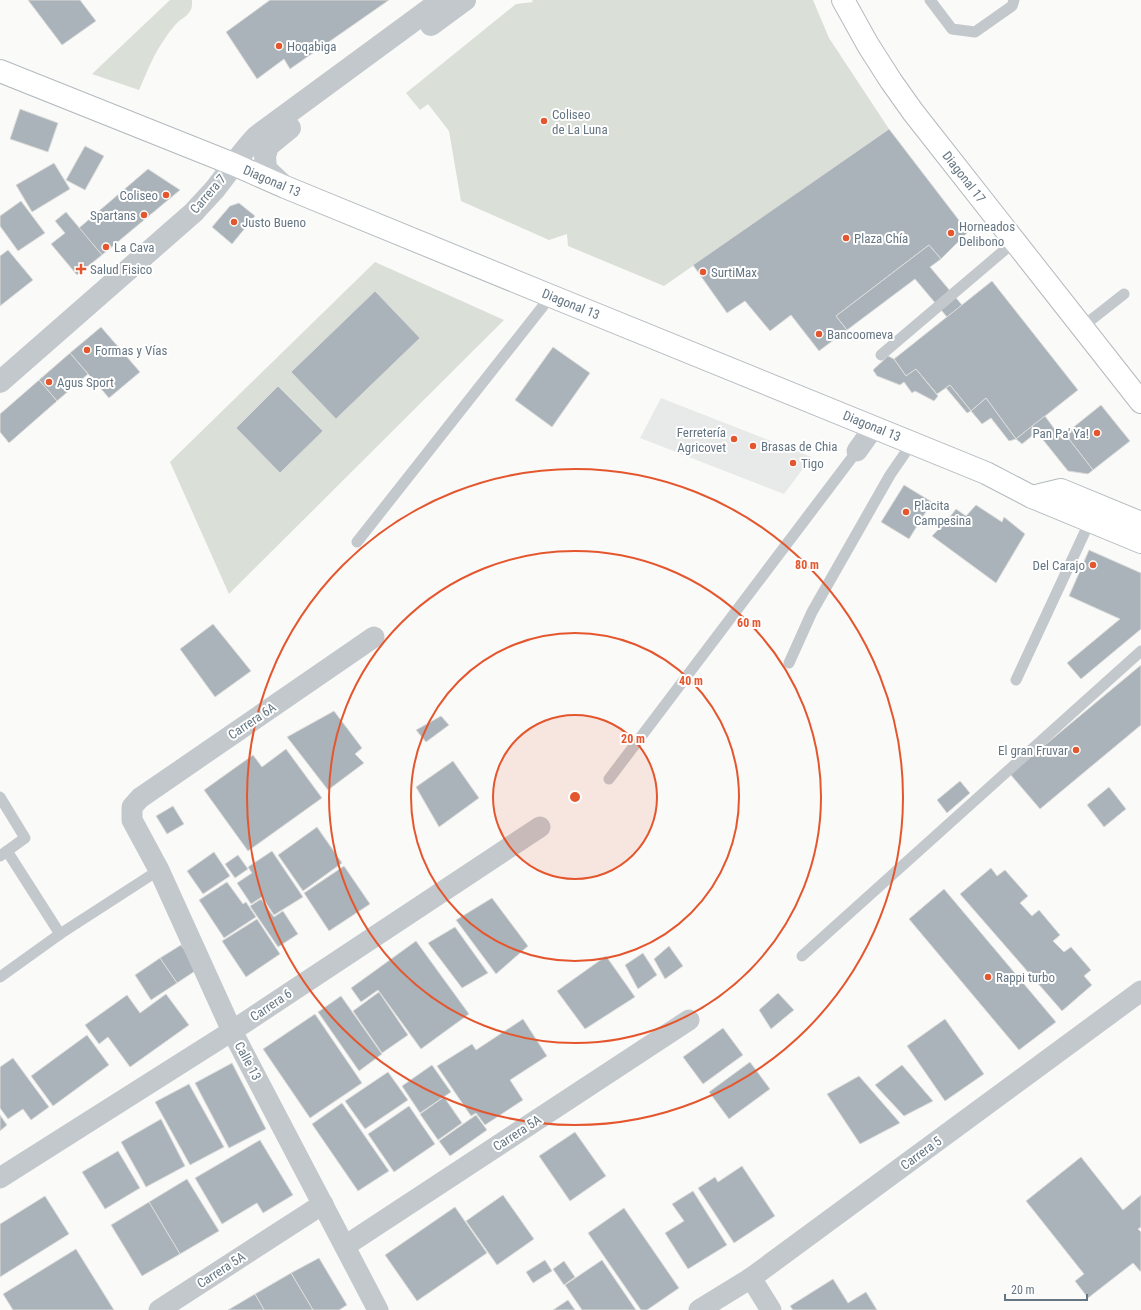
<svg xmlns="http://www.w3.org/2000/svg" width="1141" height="1310" font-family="'Roboto Condensed',sans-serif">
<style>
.built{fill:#e8e9e9}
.green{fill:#dadfd7}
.building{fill:#aab3b9;stroke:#dcdcda}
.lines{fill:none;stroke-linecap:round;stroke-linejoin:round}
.secondary-casing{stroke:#b3babf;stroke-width:24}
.service{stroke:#c3c8cc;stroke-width:11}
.minor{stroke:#c3c8cc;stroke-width:21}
.tertiary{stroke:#c3c8cc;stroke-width:22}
.secondary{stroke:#fff;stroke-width:22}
.ring{fill:none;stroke:#e4572e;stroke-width:2}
.poi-dot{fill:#e4572e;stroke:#fff;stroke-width:1.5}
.labels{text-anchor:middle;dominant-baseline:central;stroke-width:4;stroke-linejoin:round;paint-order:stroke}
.poi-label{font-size:13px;fill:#657683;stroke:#fff;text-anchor:start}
.street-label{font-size:13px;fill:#657683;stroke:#fff}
.centre{fill:#e4572e;stroke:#fff;stroke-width:2}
.ring-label{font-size:12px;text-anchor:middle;font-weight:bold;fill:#e4572e;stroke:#fff;stroke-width:4;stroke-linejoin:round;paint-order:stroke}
</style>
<rect width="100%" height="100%" fill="#fafaf8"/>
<path class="built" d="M 661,398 L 812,457 L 784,494 L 640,438 Z"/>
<g class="green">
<path d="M 170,0 L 192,0 C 193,13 187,15 178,22 C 174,26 169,32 166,37 C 154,53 147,72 139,90 L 92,74 Z"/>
<path d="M 532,0 L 813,0 L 829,38 L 889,129 L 664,286 L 568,246 L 567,234 L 549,240 L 461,201 L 449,131 L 428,104 L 420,110 L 406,93 L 516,4 L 533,2 Z"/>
<path d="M 375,262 L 504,320 L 229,594 L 170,462 Z"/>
</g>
<g class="building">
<path d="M 28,0 L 80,0 L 96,21 L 62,45 Z"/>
<path d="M 270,0 L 389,0 L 290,69 L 284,59 L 257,79 L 226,32 Z"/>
<path d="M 20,109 L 58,123 L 48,152 L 10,139 Z"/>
<path d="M 889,129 L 968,232 L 941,259 L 929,245 L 836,316 L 847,330 L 819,351 L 791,315 L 770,331 L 745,301 L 727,313 L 693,265 Z"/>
<path d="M 85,146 L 104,156 L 85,190 L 66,180 Z"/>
<path d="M 54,163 L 70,189 L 32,212 L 16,185 Z"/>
<path d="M 148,169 L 180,190 L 102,255 L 79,228 Z"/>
<path d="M 21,201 L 45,233 L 18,251 L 0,226 L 0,216 Z"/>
<path d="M 239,203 L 255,216 L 232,244 L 212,227 L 230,206 Z"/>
<path d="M 66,212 L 102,255 L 77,275 L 51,244 L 65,233 L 55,221 Z"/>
<path d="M 929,245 L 941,259 L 930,267 L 962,305 L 947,317 L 915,279 L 847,330 L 836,316 Z"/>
<path d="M 8,250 L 33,280 L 0,306 L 0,256 Z"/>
<path d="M 992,281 L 1078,390 L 1016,439 L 986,398 L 971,411 L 950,385 L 937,394 L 916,369 L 906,376 L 894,359 Z"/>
<path d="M 375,291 L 420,338 L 336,419 L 291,372 Z"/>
<path d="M 101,327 L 140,372 L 109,398 L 70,353 Z"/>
<path d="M 553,347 L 590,373 L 552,427 L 515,400 Z"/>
<path d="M 70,353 L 88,374 L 57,401 L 39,380 Z"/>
<path d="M 888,356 L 894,359 L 906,376 L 916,369 L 938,396 L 934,401 L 915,391 L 912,393 L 904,382 L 900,385 L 877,376 L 873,370 Z"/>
<path d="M 39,380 L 57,401 L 9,443 L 0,432 L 0,414 Z"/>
<path d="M 950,385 L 971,411 L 967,413 L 946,388 Z"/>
<path d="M 278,386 L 323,431 L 280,473 L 236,428 Z"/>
<path d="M 986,398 L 1016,439 L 1009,441 L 991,418 L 982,424 L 971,411 Z"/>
<path d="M 1101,405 L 1130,441 L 1093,470 L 1065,434 Z"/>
<path d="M 1045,416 L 1061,438 L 1065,434 L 1093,470 L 1088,474 L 1068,471 L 1032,426 Z"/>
<path d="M 1032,426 L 1037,432 L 1022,444 L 1016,439 Z"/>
<path d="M 904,485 L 932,502 L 909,539 L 881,522 Z"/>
<path d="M 976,505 L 1002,522 L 1004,517 L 1025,534 L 996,583 L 932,536 L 949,518 L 956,509 L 966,516 Z"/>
<path d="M 1089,550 L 1141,573 L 1141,629 L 1081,679 L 1067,663 L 1120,619 L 1069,596 Z"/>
<path d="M 213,624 L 251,671 L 215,697 L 180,649 Z"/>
<path d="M 1141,665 L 1141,725 L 1040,809 L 1010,774 Z"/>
<path d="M 334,711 L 362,748 L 355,754 L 364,763 L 328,790 L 287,737 Z"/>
<path d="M 441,716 L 449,725 L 426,742 L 416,730 Z"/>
<path d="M 286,749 L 322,798 L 248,851 L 204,790 L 253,755 L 262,767 Z"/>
<path d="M 453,761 L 479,798 L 439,827 L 416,787 Z"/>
<path d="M 960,781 L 970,793 L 947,813 L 937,800 Z"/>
<path d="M 1109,787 L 1126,809 L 1104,827 L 1087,805 Z"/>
<path d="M 173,806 L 184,824 L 167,834 L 156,816 Z"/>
<path d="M 317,827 L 342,863 L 303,891 L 278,855 Z"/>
<path d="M 272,851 L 303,897 L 274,915 L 262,897 L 251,904 L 237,883 L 252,873 L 248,867 Z"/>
<path d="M 214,852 L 230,876 L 203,894 L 187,871 Z"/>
<path d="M 238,855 L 248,869 L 235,878 L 225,864 Z"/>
<path d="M 344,866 L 370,904 L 329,931 L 304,893 Z"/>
<path d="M 991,868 L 997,876 L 1005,870 L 1028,896 L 1020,903 L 1032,916 L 1039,910 L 1060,935 L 1053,941 L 1064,952 L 1071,947 L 1091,970 L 1084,976 L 1092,985 L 1062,1011 L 960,894 Z"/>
<path d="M 227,882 L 243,904 L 246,902 L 256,917 L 224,938 L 199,900 Z"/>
<path d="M 944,889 L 1056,1022 L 1019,1050 L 909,919 Z"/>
<path d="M 492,898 L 528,946 L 496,974 L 456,920 Z"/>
<path d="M 261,899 L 274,917 L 283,911 L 298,934 L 278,947 L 250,906 Z"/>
<path d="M 257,919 L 280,954 L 246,977 L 222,941 Z"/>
<path d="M 455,927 L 488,973 L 462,988 L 428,943 Z"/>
<path d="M 416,941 L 469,1014 L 421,1049 L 378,990 L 361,1002 L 351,988 Z"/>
<path d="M 181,945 L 198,969 L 177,983 L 160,958 Z"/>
<path d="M 669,946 L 683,966 L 665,979 L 654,959 Z"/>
<path d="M 643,953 L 657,975 L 638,989 L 625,965 Z"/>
<path d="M 606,956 L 635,997 L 585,1029 L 557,991 Z"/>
<path d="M 160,958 L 177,983 L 151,1000 L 135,975 Z"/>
<path d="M 379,992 L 408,1035 L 382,1053 L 353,1011 Z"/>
<path d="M 778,993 L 794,1010 L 771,1029 L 759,1010 Z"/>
<path d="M 166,994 L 189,1025 L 130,1067 L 108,1037 L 99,1044 L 85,1025 L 127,995 L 140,1013 Z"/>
<path d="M 341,996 L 382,1054 L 359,1071 L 318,1012 Z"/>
<path d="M 315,1014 L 362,1083 L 310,1118 L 263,1049 Z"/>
<path d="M 523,1019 L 547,1056 L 510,1080 L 523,1100 L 485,1125 L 476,1113 L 471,1116 L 437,1066 L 472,1044 L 476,1050 Z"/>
<path d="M 945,1019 L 984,1074 L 945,1101 L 907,1046 Z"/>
<path d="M 723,1028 L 743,1055 L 703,1084 L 683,1057 Z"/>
<path d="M 87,1035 L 109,1065 L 53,1106 L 31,1076 Z"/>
<path d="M 13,1058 L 49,1107 L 31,1120 L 23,1109 L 8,1119 L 0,1108 L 0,1067 Z"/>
<path d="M 750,1062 L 770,1089 L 729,1119 L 709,1092 Z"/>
<path d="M 232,1063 L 266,1129 L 229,1148 L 195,1083 Z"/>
<path d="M 432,1065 L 451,1092 L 420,1113 L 402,1086 Z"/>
<path d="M 902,1065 L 933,1101 L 904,1116 L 875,1085 Z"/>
<path d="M 388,1072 L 408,1100 L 365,1129 L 345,1101 Z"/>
<path d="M 859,1076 L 900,1123 L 860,1144 L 827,1094 Z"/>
<path d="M 189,1084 L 224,1147 L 190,1165 L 155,1102 Z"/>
<path d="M 444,1097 L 462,1123 L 438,1140 L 420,1114 Z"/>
<path d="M 342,1103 L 389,1171 L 358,1191 L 312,1124 Z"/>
<path d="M 409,1106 L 435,1144 L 394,1172 L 368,1134 Z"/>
<path d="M 0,1115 L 7,1125 L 0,1131 Z"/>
<path d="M 476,1115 L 487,1130 L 450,1156 L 439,1141 Z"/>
<path d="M 161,1119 L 185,1166 L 146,1187 L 121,1142 Z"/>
<path d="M 575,1132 L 606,1176 L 570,1201 L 539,1156 Z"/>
<path d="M 260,1140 L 293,1195 L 263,1213 L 257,1203 L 222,1224 L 195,1178 Z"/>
<path d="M 118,1151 L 140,1188 L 105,1209 L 82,1172 Z"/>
<path d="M 1081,1157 L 1123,1210 L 1141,1195 L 1141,1227 L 1138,1229 L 1141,1232 L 1141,1272 L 1133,1263 L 1088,1298 L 1075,1281 L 1084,1274 L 1026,1201 Z"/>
<path d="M 742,1166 L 775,1216 L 734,1243 L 698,1188 L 715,1177 L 718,1182 Z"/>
<path d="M 187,1179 L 219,1231 L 180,1254 L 149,1202 Z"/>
<path d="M 693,1191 L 727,1245 L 688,1269 L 665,1233 L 684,1221 L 672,1204 Z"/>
<path d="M 503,1195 L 534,1239 L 497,1265 L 466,1221 Z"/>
<path d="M 45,1196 L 69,1234 L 0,1277 L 0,1224 Z"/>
<path d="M 149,1202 L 180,1254 L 142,1276 L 111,1225 Z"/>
<path d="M 455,1207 L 487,1253 L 417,1301 L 385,1255 Z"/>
<path d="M 624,1208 L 679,1288 L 647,1310 L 641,1310 L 588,1233 Z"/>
<path d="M 76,1249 L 114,1310 L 13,1310 L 3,1294 Z"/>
<path d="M 319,1258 L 347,1305 L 339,1310 L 313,1310 L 291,1273 Z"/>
<path d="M 545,1260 L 552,1271 L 533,1283 L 526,1272 Z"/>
<path d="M 602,1260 L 636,1310 L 582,1310 L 565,1285 Z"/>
<path d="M 564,1261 L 575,1277 L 564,1285 L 553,1269 Z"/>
<path d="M 291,1273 L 313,1310 L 264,1310 L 255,1294 Z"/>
<path d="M 833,1279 L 848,1303 L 866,1292 L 877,1310 L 793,1310 L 790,1306 Z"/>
<path d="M 255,1294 L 264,1310 L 228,1310 Z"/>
<path d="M 568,1300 L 575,1310 L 553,1310 Z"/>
</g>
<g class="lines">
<g class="secondary-casing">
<g id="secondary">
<path d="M 843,0 L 868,45 L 891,81 L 913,112 L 1141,402"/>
<path d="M 0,71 L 233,164 L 285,187 L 551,296 L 986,473 L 1032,497 L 1141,542"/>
<path d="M 1032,497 L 1061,490 L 1141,523"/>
</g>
</g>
<g class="service">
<path d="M 930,0 L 952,29 L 975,32 L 1012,6 L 1014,0"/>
<path d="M 1082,327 L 1124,294"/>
<path d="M 881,355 L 1014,242"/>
<path d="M 357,542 L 551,296"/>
<path d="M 789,663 L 812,612 L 890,475 L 912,443"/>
<path d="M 1016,680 L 1090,521"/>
<path d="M 609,779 L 857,451"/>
<path d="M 0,797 L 25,838 L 0,856"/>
<path d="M 7,851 L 60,934"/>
<path d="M 802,956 C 915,855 1028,753 1141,651"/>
<path d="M 0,977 L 60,934 L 159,870"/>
</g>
<g class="minor">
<path d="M 857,451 L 874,427"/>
<path d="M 374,637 L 140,798 L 132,807 L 132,820 L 159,870 L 232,1031 L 378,1310"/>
<path d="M 0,1178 L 232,1031 L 540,827"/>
<path d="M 345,1246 L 689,1020"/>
<path d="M 751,1278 L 771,1310"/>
<path d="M 159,1310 L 323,1204"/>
<path d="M 699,1310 L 751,1278 L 1141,991"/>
</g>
<g class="tertiary">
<path d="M 431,25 L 465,0"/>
<path d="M 285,187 L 266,169 L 265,156 L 268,146 L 290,128"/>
<path d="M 0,382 L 194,212 C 200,205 208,197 215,189 C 229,172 241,152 257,136 L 442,0"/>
</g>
<use href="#secondary" class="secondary"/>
</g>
<circle cx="575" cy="797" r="82" fill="#e4572e" fill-opacity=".12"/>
<g class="ring">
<circle cx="575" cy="797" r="82"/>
<circle cx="575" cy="797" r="164"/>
<circle cx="575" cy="797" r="246"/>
<circle cx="575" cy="797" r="328"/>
</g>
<g class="poi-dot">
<circle cx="279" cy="46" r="4"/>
<circle cx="544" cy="121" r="4"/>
<circle cx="166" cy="195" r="4"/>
<circle cx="144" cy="215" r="4"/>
<circle cx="234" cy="222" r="4"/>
<circle cx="951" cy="233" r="4"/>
<circle cx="846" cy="238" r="4"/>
<circle cx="106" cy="247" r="4"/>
<path d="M79 263h4v4h4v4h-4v4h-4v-4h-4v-4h4z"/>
<circle cx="703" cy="272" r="4"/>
<circle cx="819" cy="334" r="4"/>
<circle cx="87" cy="350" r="4"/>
<circle cx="49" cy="382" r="4"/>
<circle cx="1097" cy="433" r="4"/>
<circle cx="734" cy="439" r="4"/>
<circle cx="753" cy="446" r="4"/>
<circle cx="793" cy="463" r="4"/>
<circle cx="906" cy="512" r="4"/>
<circle cx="1093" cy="565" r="4"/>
<circle cx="1076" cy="750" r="4"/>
<circle cx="988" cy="977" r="4"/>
</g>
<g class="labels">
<g class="poi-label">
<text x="287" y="46">Hoqabiga</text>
<text x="552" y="114">Coliseo<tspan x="552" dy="15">de La Luna</tspan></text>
<text x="158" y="195" text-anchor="end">Coliseo</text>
<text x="136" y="215" text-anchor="end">Spartans</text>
<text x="242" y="222">Justo Bueno</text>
<text x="959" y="226">Horneados<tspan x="959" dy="15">Delibono</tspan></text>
<text x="854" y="238">Plaza Chía</text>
<text x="114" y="247">La Cava</text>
<text x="90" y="269">Salud Fisico</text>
<text x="711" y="272">SurtiMax</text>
<text x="827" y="334">Bancoomeva</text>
<text x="95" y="350">Formas y Vías</text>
<text x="57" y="382">Agus Sport</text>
<text x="726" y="432" text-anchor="end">Ferretería<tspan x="726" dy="15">Agricovet</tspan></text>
<text x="1089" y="433" text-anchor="end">Pan Pa' Ya!</text>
<text x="761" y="446">Brasas de Chia</text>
<text x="801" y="463">Tigo</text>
<text x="914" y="505">Placita<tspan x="914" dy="15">Campesina</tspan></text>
<text x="1085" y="565" text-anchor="end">Del Carajo</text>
<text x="1068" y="750" text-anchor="end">El gran Fruvar</text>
<text x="996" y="977">Rappi turbo</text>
</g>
<g class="street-label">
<text transform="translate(964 177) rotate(52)">Diagonal 17</text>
<text transform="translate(272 181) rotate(23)">Diagonal 13</text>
<text transform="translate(208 194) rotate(-49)">Carrera 7</text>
<text transform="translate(571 304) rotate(22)">Diagonal 13</text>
<text transform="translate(872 426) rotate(22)">Diagonal 13</text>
<text transform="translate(252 721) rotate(-34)">Carrera 6A</text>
<text transform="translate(271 1005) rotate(-34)">Carrera 6</text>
<text transform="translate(248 1061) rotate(62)">Calle 13</text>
<text transform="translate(517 1133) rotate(-33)">Carrera 5A</text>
<text transform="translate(921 1153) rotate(-36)">Carrera 5</text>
<text transform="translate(221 1270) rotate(-33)">Carrera 5A</text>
</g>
</g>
<circle cx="575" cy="797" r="6" class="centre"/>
<g class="ring-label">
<text x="807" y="569">80 m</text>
<text x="749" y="627">60 m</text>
<text x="691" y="685">40 m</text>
<text x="633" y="743">20 m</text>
</g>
<path d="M1005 1294v6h82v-6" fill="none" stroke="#657683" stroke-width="2"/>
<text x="1011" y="1294" font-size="12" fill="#657683" stroke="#ffffff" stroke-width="3" paint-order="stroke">20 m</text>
</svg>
